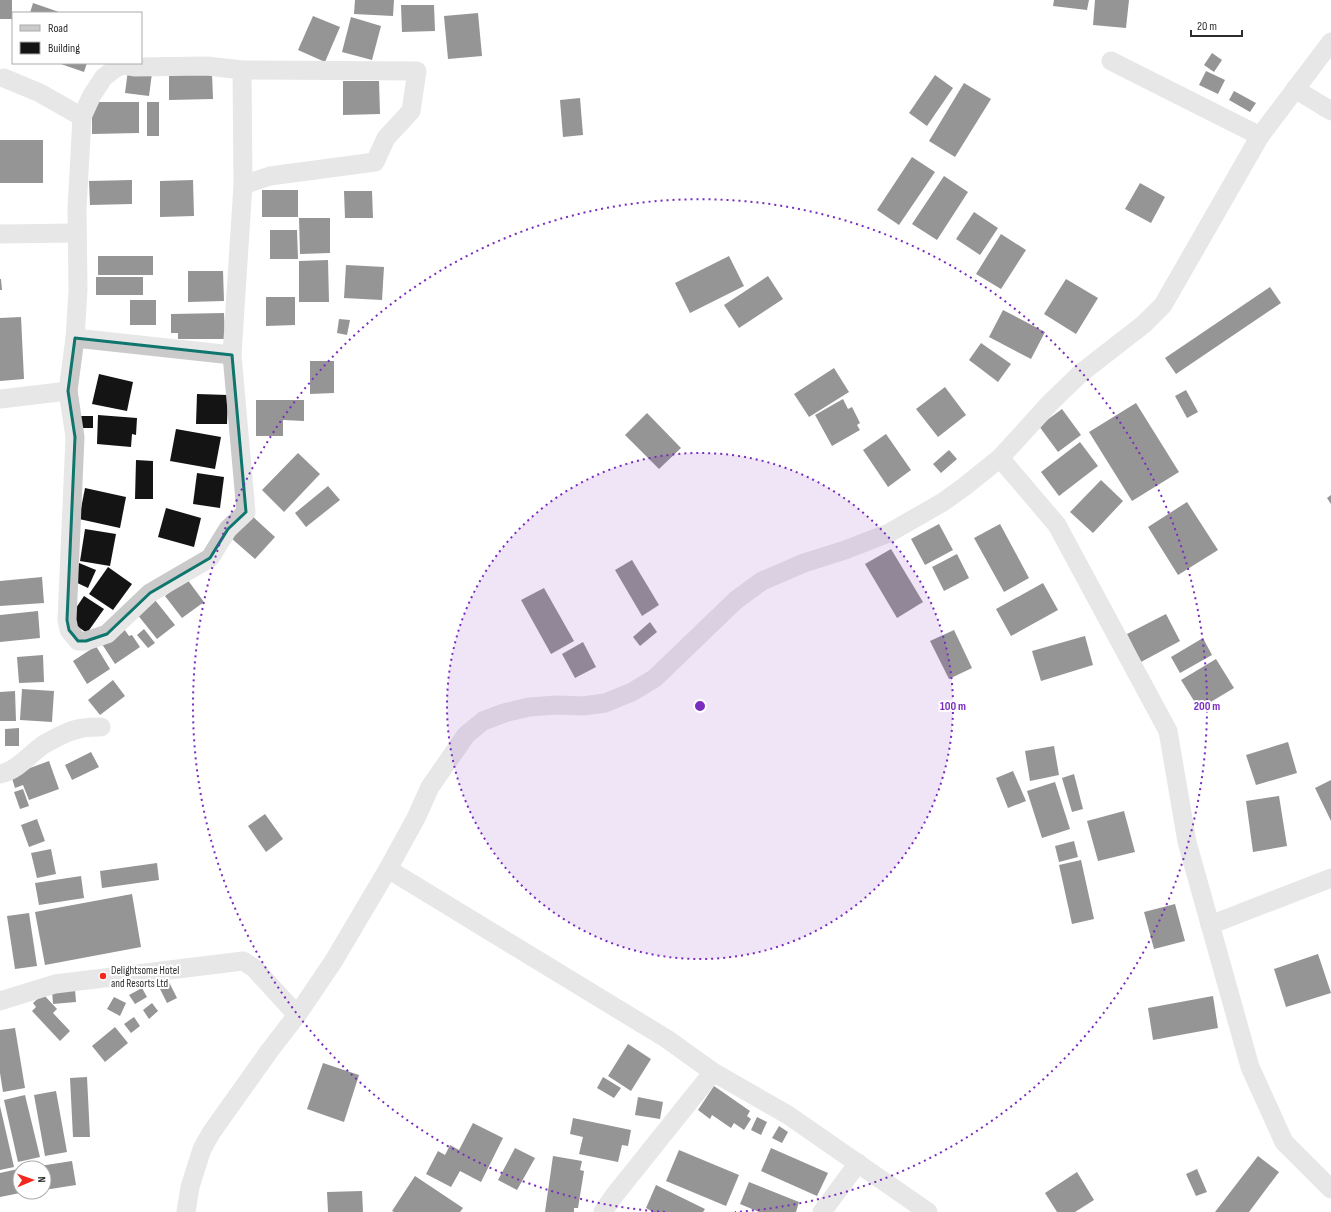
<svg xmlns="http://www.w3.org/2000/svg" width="1331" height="1212" font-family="'Sofia Sans Condensed',sans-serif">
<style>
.building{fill:#141414}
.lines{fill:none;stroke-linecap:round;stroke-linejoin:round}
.minor{stroke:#cacaca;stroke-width:19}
.marked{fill:none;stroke:#0f766e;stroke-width:3;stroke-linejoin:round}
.ring{fill:none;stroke:#7b2cbf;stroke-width:2;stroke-dasharray:2 4}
.poi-dot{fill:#f4271f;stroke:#fff;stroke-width:1.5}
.labels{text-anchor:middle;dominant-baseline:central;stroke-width:4;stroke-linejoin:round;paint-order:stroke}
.poi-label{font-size:11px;fill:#2d2d2d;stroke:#fff;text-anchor:start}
.centre{fill:#7b2cbf;stroke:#fff;stroke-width:2}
.ring-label{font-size:12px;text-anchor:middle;font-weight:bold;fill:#7b2cbf;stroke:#fff;stroke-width:4;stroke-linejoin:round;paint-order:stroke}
</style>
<rect width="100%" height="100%" fill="#fff"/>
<g class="building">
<rect x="0" y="0" width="12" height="19"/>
<path d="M 355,0 L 394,0 L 393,16 L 354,14 Z"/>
<path d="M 1054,0 L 1089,0 L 1087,10 L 1053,6 Z"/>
<path d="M 1095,0 L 1129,0 L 1126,28 L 1093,25 Z"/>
<path d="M 33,3 L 59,12 L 59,13 L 30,13 Z"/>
<path d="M 401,5 L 434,5 L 435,31 L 402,32 Z"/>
<path d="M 478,13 L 482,56 L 448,59 L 444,16 Z"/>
<path d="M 313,16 L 340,27 L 325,62 L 298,50 Z"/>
<path d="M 351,17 L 381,26 L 372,60 L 342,52 Z"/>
<path d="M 1212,53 L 1222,60 L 1214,72 L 1204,65 Z"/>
<path d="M 58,63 L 87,63 L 84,72 Z"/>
<path d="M 128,70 L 152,73 L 149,96 L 125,93 Z"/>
<path d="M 1206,71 L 1225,80 L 1218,94 L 1199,85 Z"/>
<path d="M 212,73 L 213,99 L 169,100 L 169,74 Z"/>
<path d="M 935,75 L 953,88 L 927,126 L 909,113 Z"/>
<path d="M 343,81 L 379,81 L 380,114 L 343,115 Z"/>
<path d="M 964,83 L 991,99 L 955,157 L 929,141 Z"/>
<path d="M 1234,91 L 1256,103 L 1250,112 L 1229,100 Z"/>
<path d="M 580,98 L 583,135 L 563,137 L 560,100 Z"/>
<path d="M 92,102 L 139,102 L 139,133 L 92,134 Z"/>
<rect x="147" y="102" width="12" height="34"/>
<rect x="0" y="140" width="43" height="43"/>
<path d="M 912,157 L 935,172 L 899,225 L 877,210 Z"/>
<path d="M 944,176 L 968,192 L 937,240 L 912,224 Z"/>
<path d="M 132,180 L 132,204 L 90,205 L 89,181 Z"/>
<path d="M 193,180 L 194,216 L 160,217 L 160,181 Z"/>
<path d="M 1140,183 L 1165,197 L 1151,223 L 1125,209 Z"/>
<rect x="262" y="190" width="36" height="27"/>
<path d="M 344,191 L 372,191 L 373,218 L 345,218 Z"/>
<path d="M 974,212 L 998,228 L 980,255 L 956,239 Z"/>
<path d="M 299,218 L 330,218 L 330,253 L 300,254 Z"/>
<path d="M 270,230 L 297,230 L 298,259 L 270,259 Z"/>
<path d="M 1001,234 L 1026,250 L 1001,289 L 976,274 Z"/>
<rect x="98" y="256" width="55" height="19"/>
<path d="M 729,256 L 744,286 L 690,313 L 675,283 Z"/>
<path d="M 328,260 L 329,302 L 299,302 L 299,261 Z"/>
<path d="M 346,265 L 384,267 L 382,300 L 344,298 Z"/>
<path d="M 188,271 L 223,271 L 224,301 L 188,302 Z"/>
<path d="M 768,276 L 783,299 L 739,328 L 724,305 Z"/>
<rect x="96" y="277" width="47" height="18"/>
<path d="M 0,279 L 1,279 L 2,290 L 0,290 Z"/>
<path d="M 1066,279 L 1098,298 L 1076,334 L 1044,314 Z"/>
<path d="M 1270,287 L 1281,303 L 1176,374 L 1165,358 Z"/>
<path d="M 266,297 L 295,297 L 295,325 L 266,326 Z"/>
<rect x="130" y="300" width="26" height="25"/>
<path d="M 1003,310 L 1045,332 L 1031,359 L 989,337 Z"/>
<path d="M 224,313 L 225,339 L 178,339 L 178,333 L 171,333 L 171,314 Z"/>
<path d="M 21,317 L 24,379 L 0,381 L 0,318 Z"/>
<path d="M 339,319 L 350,320 L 347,335 L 337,333 Z"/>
<path d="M 981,343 L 1011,364 L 998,382 L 969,360 Z"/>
<path d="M 310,361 L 334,361 L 334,393 L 310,394 Z"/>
<path d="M 834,368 L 849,392 L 809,417 L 794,394 Z"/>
<path d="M 99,374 L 133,382 L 127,411 L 92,404 Z"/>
<path d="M 945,387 L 966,415 L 938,437 L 916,409 Z"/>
<path d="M 1186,390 L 1198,412 L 1187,418 L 1175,396 Z"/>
<path d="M 197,394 L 228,395 L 227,424 L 196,424 Z"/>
<path d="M 843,399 L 848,409 L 852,407 L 860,423 L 857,425 L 860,430 L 832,446 L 815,415 Z"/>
<path d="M 256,400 L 304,400 L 304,421 L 283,420 L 283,436 L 256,436 Z"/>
<path d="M 1136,403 L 1179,472 L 1132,501 L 1089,432 Z"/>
<path d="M 1062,409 L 1081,435 L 1058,452 L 1039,426 Z"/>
<path d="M 647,413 L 681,448 L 659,469 L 625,435 Z"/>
<path d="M 98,415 L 137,418 L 136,435 L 132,434 L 131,447 L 97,444 Z"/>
<rect x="80" y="416" width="13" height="12"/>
<path d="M 176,429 L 221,437 L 215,469 L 170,461 Z"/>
<path d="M 886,434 L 911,470 L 888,487 L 863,450 Z"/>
<path d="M 1080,442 L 1098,466 L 1059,496 L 1041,472 Z"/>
<path d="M 949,450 L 957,459 L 941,473 L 933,464 Z"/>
<path d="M 298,453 L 320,474 L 284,512 L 262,490 Z"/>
<path d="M 136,460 L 153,461 L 153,499 L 135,499 Z"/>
<path d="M 197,473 L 224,477 L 220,508 L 193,504 Z"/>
<path d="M 1101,480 L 1123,501 L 1093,533 L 1070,512 Z"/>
<path d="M 328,486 L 340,500 L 306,527 L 295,513 Z"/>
<path d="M 85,488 L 126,497 L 120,528 L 79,519 Z"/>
<path d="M 1331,495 L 1331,504 L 1327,498 Z"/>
<path d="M 1187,502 L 1218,550 L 1178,575 L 1148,527 Z"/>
<path d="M 166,508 L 201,518 L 194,547 L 158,537 Z"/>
<path d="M 251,515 L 275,537 L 255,559 L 231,538 Z"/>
<path d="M 939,524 L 953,550 L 925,565 L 911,539 Z"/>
<path d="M 1000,524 L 1029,578 L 1004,592 L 974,538 Z"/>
<path d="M 85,529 L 116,534 L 110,566 L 80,561 Z"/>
<path d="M 891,549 L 923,602 L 897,618 L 865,564 Z"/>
<path d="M 957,554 L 969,578 L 944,591 L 932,567 Z"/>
<path d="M 632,560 L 659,605 L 642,616 L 615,570 Z"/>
<path d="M 79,563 L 96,570 L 88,588 L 71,580 Z"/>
<path d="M 108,567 L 132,584 L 113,610 L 89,594 Z"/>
<path d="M 42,577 L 44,603 L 0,606 L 0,581 Z"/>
<path d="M 187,579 L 204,602 L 182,618 L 165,596 Z"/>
<path d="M 1043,583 L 1058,610 L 1011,636 L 996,609 Z"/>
<path d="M 544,588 L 574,641 L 551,654 L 521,600 Z"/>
<path d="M 84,596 L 104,609 L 87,633 L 68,620 Z"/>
<path d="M 155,600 L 175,625 L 157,639 L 137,614 Z"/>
<path d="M 38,611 L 40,638 L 0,642 L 0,615 Z"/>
<path d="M 1166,614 L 1180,641 L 1141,662 L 1127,634 Z"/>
<path d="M 650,622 L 657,632 L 640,646 L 633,637 Z"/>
<path d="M 124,629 L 129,636 L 132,635 L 140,647 L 115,664 L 102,644 Z"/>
<path d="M 144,629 L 155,643 L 148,648 L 137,635 Z"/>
<path d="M 954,630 L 972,668 L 949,679 L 930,641 Z"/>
<path d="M 1085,636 L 1093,665 L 1041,681 L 1032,651 Z"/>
<path d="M 1203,638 L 1212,655 L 1180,673 L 1171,657 Z"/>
<path d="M 583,642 L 596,667 L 575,678 L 562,654 Z"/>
<path d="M 96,646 L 110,669 L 87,684 L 73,661 Z"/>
<path d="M 43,655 L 44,682 L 19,683 L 17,657 Z"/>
<path d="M 1216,659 L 1234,688 L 1199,709 L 1181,680 Z"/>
<path d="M 113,680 L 125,696 L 100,715 L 88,700 Z"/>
<path d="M 22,689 L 54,691 L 52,722 L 20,720 Z"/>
<path d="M 15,691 L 16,721 L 0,721 L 0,692 Z"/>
<path d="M 19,728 L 19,746 L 5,746 L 5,729 Z"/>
<path d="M 1288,742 L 1297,773 L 1256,785 L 1246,755 Z"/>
<path d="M 1054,746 L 1059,775 L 1030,781 L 1025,751 Z"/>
<path d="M 91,752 L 99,767 L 72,780 L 65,765 Z"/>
<path d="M 49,761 L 59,789 L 29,800 L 23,785 L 15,788 L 11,775 Z"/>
<path d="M 1013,771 L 1026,801 L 1008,808 L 996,778 Z"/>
<path d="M 1074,774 L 1083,809 L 1072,812 L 1062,778 Z"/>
<path d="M 1331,780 L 1331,821 L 1315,788 Z"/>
<path d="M 1055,782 L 1070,829 L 1042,838 L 1027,791 Z"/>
<path d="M 23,789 L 29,806 L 20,809 L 14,792 Z"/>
<path d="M 1279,796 L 1287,846 L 1253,852 L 1246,801 Z"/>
<path d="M 1124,811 L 1135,852 L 1098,861 L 1087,821 Z"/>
<path d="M 265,814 L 283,839 L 266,852 L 248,826 Z"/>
<path d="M 37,819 L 45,841 L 29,847 L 21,825 Z"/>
<path d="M 1074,841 L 1078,857 L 1059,862 L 1055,846 Z"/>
<path d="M 51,849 L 56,874 L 37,878 L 31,853 Z"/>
<path d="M 1081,860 L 1094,919 L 1072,924 L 1059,865 Z"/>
<path d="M 157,863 L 159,880 L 102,888 L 100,871 Z"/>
<path d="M 81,876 L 84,898 L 39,905 L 35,883 Z"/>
<path d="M 132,894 L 141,947 L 45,965 L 35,912 Z"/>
<path d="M 1175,904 L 1185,941 L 1154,949 L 1144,912 Z"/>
<path d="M 29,913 L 37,966 L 15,969 L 7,916 Z"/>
<path d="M 1318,954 L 1331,993 L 1286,1007 L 1274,969 Z"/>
<path d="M 167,978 L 177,998 L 167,1003 L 157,983 Z"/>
<path d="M 142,988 L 147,997 L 135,1004 L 129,995 Z"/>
<path d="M 75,989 L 76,1002 L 53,1004 L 52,991 Z"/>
<path d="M 43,994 L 57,1009 L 53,1013 L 70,1031 L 60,1041 L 32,1011 L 36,1007 L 33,1003 Z"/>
<path d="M 1213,996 L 1218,1028 L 1153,1040 L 1148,1008 Z"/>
<path d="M 114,997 L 126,1003 L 120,1016 L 107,1009 Z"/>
<path d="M 152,1003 L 158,1011 L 149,1019 L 143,1010 Z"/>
<path d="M 134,1017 L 140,1026 L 131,1033 L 124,1024 Z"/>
<path d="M 115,1027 L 128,1043 L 105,1062 L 92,1046 Z"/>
<path d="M 15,1028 L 25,1088 L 3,1092 L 0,1073 L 0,1030 Z"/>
<path d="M 628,1044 L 651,1059 L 631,1091 L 608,1076 Z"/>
<path d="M 323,1063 L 359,1075 L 344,1122 L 307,1109 Z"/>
<path d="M 87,1077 L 90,1137 L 73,1137 L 70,1078 Z"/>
<path d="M 603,1077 L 621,1088 L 614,1098 L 597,1088 Z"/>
<path d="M 714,1086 L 750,1111 L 747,1116 L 751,1119 L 744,1130 L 734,1123 L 731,1128 L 712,1115 L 710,1119 L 698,1110 Z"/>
<path d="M 56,1091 L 67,1152 L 45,1156 L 34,1095 Z"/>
<path d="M 25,1095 L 40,1157 L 18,1162 L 4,1100 Z"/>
<path d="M 638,1097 L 663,1102 L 660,1119 L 635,1115 Z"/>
<path d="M 0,1106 L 14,1167 L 0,1170 Z"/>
<path d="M 757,1117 L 767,1122 L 761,1135 L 751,1130 Z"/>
<path d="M 573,1118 L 631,1130 L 628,1146 L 622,1145 L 618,1162 L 579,1154 L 583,1137 L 570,1134 Z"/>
<path d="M 473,1123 L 503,1138 L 481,1182 L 460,1171 L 451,1187 L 426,1174 L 438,1151 L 445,1155 L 450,1145 L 459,1150 Z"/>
<path d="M 779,1126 L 788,1132 L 782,1143 L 772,1138 Z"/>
<path d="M 515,1148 L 535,1158 L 517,1190 L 498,1180 Z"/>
<path d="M 771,1148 L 828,1173 L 817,1196 L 761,1171 Z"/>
<path d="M 679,1150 L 739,1175 L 726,1206 L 666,1181 Z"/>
<path d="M 553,1156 L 582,1161 L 580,1170 L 584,1171 L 578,1208 L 574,1208 L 574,1212 L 545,1212 Z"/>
<path d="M 1258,1156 L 1279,1172 L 1249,1212 L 1215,1212 Z"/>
<path d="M 72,1161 L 76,1185 L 44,1190 L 44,1168 L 33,1167 Z"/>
<path d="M 18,1169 L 20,1179 L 20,1193 L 0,1197 L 0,1173 Z"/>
<path d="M 1197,1169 L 1207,1192 L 1196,1196 L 1186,1174 Z"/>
<path d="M 1077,1172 L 1094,1200 L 1075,1212 L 1057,1212 L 1045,1193 Z"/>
<path d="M 415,1176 L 463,1208 L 460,1212 L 394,1212 L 392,1211 Z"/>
<path d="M 749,1182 L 799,1202 L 796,1212 L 759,1212 L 740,1204 Z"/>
<path d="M 656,1185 L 705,1209 L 703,1212 L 653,1212 L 646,1208 Z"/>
<path d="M 362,1191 L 363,1212 L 328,1212 L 327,1192 Z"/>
</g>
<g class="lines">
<g class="minor">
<path d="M 1111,61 L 1260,136"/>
<path d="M 242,70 L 243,185 L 232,355 L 246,512 L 228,529 L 210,558 L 150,593 L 107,634 L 86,641 L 78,641 L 69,630 L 67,620 L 75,437 L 68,391 L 75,338 L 78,290 L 77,209 L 82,117 L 92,95 L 104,77 L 116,68 L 123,65 L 134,67 L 207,66 L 242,70 L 417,71 L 411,111 L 386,138 L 375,162 L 270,176 L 243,185"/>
<path d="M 4,78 L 40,93 L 82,117"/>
<path d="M 1295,89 L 1331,111"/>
<path d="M 0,234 L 77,233"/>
<path d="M 75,338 L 232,355"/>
<path d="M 0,399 L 68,391"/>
<path d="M 1000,458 L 1057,525 L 1168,731 L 1187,842 L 1250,1067 L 1284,1142 L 1331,1189"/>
<path d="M 0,774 C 18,770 29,755 43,745 C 55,738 69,730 83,728 C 89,727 95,727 101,727"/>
<path d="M 388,869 L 667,1039 L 713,1072 L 788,1115 L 928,1212"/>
<path d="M 1210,925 L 1331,878"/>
<path d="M 0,1001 L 55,984 L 243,961 L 254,968 L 297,1015"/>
<path d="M 186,1212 L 190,1187 L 202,1149 L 211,1133 L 270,1050 L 297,1015 L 333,962 L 388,869 L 416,818 L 430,787 L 466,735 L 483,721 L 504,713 L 529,707 L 557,705 L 583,706 L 605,703 L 632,692 L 655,678 L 736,600 L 762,581 L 804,563 L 845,550 L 889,533 L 943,502 L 964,487 L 1000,458 L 1051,402 L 1081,373 L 1144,324 L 1163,305 L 1260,136 L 1331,42"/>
<path d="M 603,1212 L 613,1197 L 713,1072"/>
<path d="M 822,1212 L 858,1163"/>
</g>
</g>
<path d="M0 0H1331V1212H0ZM 75,338 L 232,355 L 246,512 L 228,529 L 210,558 L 150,593 L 107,634 L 86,641 L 78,641 L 69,630 L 67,620 L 75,437 L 68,391 Z" fill="#fff" fill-opacity=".55" fill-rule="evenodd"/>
<path class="marked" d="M 75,338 L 232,355 L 246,512 L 228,529 L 210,558 L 150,593 L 107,634 L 86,641 L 78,641 L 69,630 L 67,620 L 75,437 L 68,391 Z"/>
<circle cx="700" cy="706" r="253" fill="#7b2cbf" fill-opacity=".12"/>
<g class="ring">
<circle cx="700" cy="706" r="253"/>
<path d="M665 1212A507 507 0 1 1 735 1212"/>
</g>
<circle class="poi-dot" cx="103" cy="976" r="4"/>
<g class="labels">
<g class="poi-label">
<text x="111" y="970">Delightsome Hotel<tspan x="111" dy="13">and Resorts Ltd</tspan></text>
</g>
</g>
<circle cx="700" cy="706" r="6" class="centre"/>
<g class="ring-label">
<text x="953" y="710">100 m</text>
<text x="1207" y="710">200 m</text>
</g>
<rect x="12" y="12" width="130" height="52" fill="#ffffff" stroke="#ababab"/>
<rect x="20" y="25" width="20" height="6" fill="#cacaca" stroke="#ababab"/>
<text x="48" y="32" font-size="12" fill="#2d2d2d">Road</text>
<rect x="20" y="42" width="20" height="12" fill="#141414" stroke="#ababab"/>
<text x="48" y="52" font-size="12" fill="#2d2d2d">Building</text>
<g transform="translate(32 1180) rotate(88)"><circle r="19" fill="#ffffff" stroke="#ababab"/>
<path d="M0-3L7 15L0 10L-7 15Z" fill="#f4271f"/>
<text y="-6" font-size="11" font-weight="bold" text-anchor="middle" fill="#2d2d2d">N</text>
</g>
<path d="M1191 30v6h51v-6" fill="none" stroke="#2d2d2d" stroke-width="2"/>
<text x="1197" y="30" font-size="12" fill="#2d2d2d" stroke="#ffffff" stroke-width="3" paint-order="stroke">20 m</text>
</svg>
